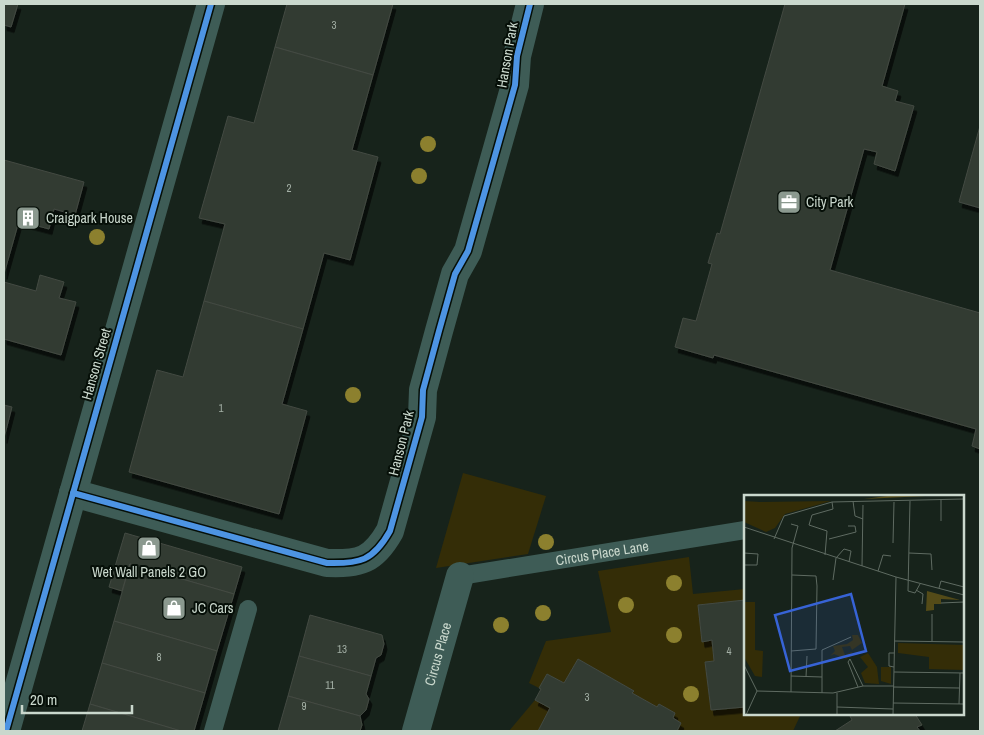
<svg xmlns="http://www.w3.org/2000/svg" width="984" height="735" font-family="'Archivo Narrow',sans-serif">
<style>
.green{fill:#342d07}
.building{fill:#333a32;stroke:#434a42;filter:url(#shadow)}
.lines{fill:none;stroke-linecap:round;stroke-linejoin:round}
.service{stroke:#3e5c56;stroke-width:18}
.minor{stroke:#3e5c56;stroke-width:28}
.cycleway-casing{stroke:#060f08;stroke-width:9}
.cycleway{stroke:#4d94e3;stroke-width:6}
.tree{fill:#8c802e}
.labels{text-anchor:middle;dominant-baseline:central;stroke-width:4;stroke-linejoin:round;paint-order:stroke}
.number-label{font-size:11px;fill:#a4b0a6}
.street-label{font-size:14px;fill:#cad8cd;stroke:#060f08}
.poi-label{font-size:14px;fill:#cad8cd;stroke:#060f08;text-anchor:start}
.inset-road{fill:none;stroke:#5f6b62;stroke-width:1}
.view{fill:#3763d6;fill-opacity:0.15;stroke:#3763d6;stroke-width:2.5}
.inset-edge{fill:none;stroke:#cad8cd;stroke-width:2.5}
</style>
<defs>
<filter id="shadow"><feDropShadow dx="3" dy="5.5" stdDeviation="0" flood-color="#0009"/></filter>
</defs>
<rect width="100%" height="100%" fill="#17231b"/>
<g class="green">
<path d="M 463,473 L 546,496 L 528,554 L 436,568 Z"/>
<path d="M 689,557 L 693,594 L 745,589 L 745,600 L 698,605 L 702,642 L 712,640 L 714,661 L 705,662 L 711,710 L 745,707 L 745,714 L 801,714 L 793,731 L 677,731 L 681,723 L 673,718 L 675,713 L 659,704 L 657,707 L 632,693 L 634,691 L 578,659 L 564,683 L 547,674 L 539,688 L 529,683 L 546,641 L 611,632 L 598,571 Z"/>
<path d="M 535,700 L 550,708 L 538,731 L 509,731 Z"/>
</g>
<g class="building">
<path d="M 4,4 L 18,4 L 11,27 L 4,25 Z"/>
<path d="M 287,4 L 393,4 L 373,75 L 275,47 Z"/>
<path d="M 785,4 L 905,4 L 882,86 L 898,91 L 895,101 L 914,106 L 895,171 L 874,164 L 877,152 L 864,149 L 830,270 L 980,313 L 980,449 L 972,446 L 976,429 L 714,355 L 713,358 L 675,347 L 683,318 L 696,321 L 712,264 L 708,263 L 717,233 L 720,234 Z"/>
<path d="M 275,47 L 373,75 L 352,150 L 378,157 L 350,260 L 324,253 L 303,329 L 204,301 L 225,224 L 199,218 L 228,116 L 254,123 Z"/>
<path d="M 980,126 L 980,208 L 959,202 Z"/>
<path d="M 4,160 L 84,182 L 75,215 L 54,209 L 49,229 L 19,221 L 4,274 Z"/>
<path d="M 40,275 L 64,282 L 59,298 L 76,302 L 61,355 L 4,339 L 4,282 L 36,291 Z"/>
<path d="M 204,301 L 303,329 L 282,404 L 307,411 L 279,514 L 129,472 L 157,370 L 183,377 Z"/>
<path d="M 4,405 L 12,407 L 4,438 Z"/>
<path d="M 125,533 L 242,567 L 234,594 L 130,564 L 122,591 L 109,587 Z"/>
<path d="M 130,564 L 234,594 L 217,651 L 114,621 Z"/>
<path d="M 745,600 L 745,707 L 711,710 L 705,662 L 714,661 L 712,640 L 702,642 L 698,605 Z"/>
<path d="M 310,615 L 382,635 L 384,644 L 381,655 L 376,658 L 371,676 L 299,656 Z"/>
<path d="M 114,621 L 217,651 L 205,693 L 102,663 Z"/>
<path d="M 299,656 L 371,676 L 366,694 L 369,699 L 366,710 L 360,716 L 288,696 Z"/>
<path d="M 578,659 L 634,691 L 632,693 L 657,707 L 659,704 L 675,713 L 673,718 L 681,723 L 677,731 L 538,731 L 550,708 L 535,700 L 541,689 L 539,688 L 547,674 L 564,683 Z"/>
<path d="M 102,663 L 205,693 L 194,731 L 181,731 L 90,704 Z"/>
<path d="M 288,696 L 360,716 L 362,725 L 360,731 L 278,731 Z"/>
<path d="M 90,704 L 181,731 L 82,731 Z"/>
<path d="M 849,714 L 915,714 L 922,725 L 917,727 L 920,731 L 835,731 L 852,720 Z"/>
</g>
<g class="lines">
<g class="service">
<path id="s1" d="M 460,576 L 745,530"/>
<path d="M 213,731 L 248,609"/>
</g>
<g class="minor">
<path d="M 73,493 L 327,563 C 360,564 373,561 390,531 L 422,417 L 423,390 L 439,331 L 455,274 L 468,251 L 515,85 L 517,56 L 530,4"/>
<path d="M 6,731 L 211,4"/>
<path id="s2" d="M 416,731 L 460,576"/>
</g>
<g class="cycleway-casing">
<g id="cycleway">
<path d="M 73,493 L 327,563 C 360,564 373,561 390,531 L 422,417 L 423,390 L 439,331 L 455,274 L 468,251 L 515,85 L 517,56 L 530,4"/>
<path d="M 6,731 L 211,4"/>
</g>
</g>
<use href="#cycleway" class="cycleway"/>
</g>
<g class="tree">
<circle cx="428" cy="144" r="8"/>
<circle cx="419" cy="176" r="8"/>
<circle cx="97" cy="237" r="8"/>
<circle cx="353" cy="395" r="8"/>
<circle cx="546" cy="542" r="8"/>
<circle cx="674" cy="583" r="8"/>
<circle cx="626" cy="605" r="8"/>
<circle cx="543" cy="613" r="8"/>
<circle cx="501" cy="625" r="8"/>
<circle cx="674" cy="635" r="8"/>
<circle cx="691" cy="694" r="8"/>
</g>
<defs>
<g id="office-square" transform="scale(1.25)"><rect x="-9" y="-9" width="18" height="18" rx="4" fill="#8b998f" stroke="#060f08"/><path d="M-6-3h4V-5.5h4V-3h4V5H-6ZM-1-4.5V-3h2v-1.5ZM-6 0V1H6V0Z" fill="#fff"/></g>
<g id="building-square" transform="scale(1.25)"><rect x="-9" y="-9" width="18" height="18" rx="4" fill="#8b998f" stroke="#060f08"/><path d="M-4-6H4V6H1V3H-1V6H-4ZM-2.5-4.3h1.7v1.8h-1.7ZM.8-4.3h1.7v1.8H.8ZM-2.5-1h1.7V.8h-1.7ZM.8-1h1.7V.8H.8Z" fill="#fff"/></g>
<g id="shop-square" transform="scale(1.25)"><rect x="-9" y="-9" width="18" height="18" rx="4" fill="#8b998f" stroke="#060f08"/><path d="M-5-2.5h2.3a2.7 3.5 0 0 1 5.4 0H5L5.5 6h-11ZM-1.5-2.5h3a1.5 2.3 0 0 0-3 0Z" fill="#fff"/></g>
</defs>
<g fill-rule="evenodd">
<use href="#office-square" x="789" y="202"/>
<use href="#building-square" x="28" y="218"/>
<use href="#shop-square" x="149" y="548"/>
<use href="#shop-square" x="174" y="608"/>
</g>
<g class="labels">
<g class="number-label">
<text x="334" y="25">3</text>
<text x="289" y="188">2</text>
<text x="221" y="408">1</text>
<text x="342" y="649">13</text>
<text x="729" y="651">4</text>
<text x="159" y="657">8</text>
<text x="330" y="685">11</text>
<text x="587" y="697">3</text>
<text x="304" y="706">9</text>
</g>
<g class="street-label">
<text transform="translate(507 55) rotate(-80)">Hanson Park</text>
<text transform="translate(96 364) rotate(-74)">Hanson Street</text>
<text transform="translate(401 443) rotate(-76)">Hanson Park</text>
<text stroke="none"><textPath href="#s1" startOffset="144">Circus Place Lane</textPath></text>
<text stroke="none"><textPath href="#s2" startOffset="80">Circus Place</textPath></text>
</g>
<g class="poi-label">
<text x="806" y="202">City Park</text>
<text x="46" y="218">Craigpark House</text>
<text x="149" y="572" text-anchor="middle">Wet Wall Panels 2 GO</text>
<text x="192" y="608">JC Cars</text>
</g>
</g>
<g transform="translate(744 495)">
<rect width="220" height="220" fill="#17231b"/>
<path d="M 0,6 L 16,7 L 87,6 L 41,19 L 31,33 L 22,37 L 0,27 ZM 0,107 L 11,107 L 11,155 L 19,156 L 18,182 L 11,181 L 0,162 ZM 108,140 L 114,140 L 118,148 L 108,155 L 106,151 L 98,152 L 101,160 L 108,157 L 107,161 L 102,164 L 90,159 L 86,161 L 91,156 L 89,151 L 103,149 L 109,145 ZM 154,148 L 220,150 L 220,175 L 185,174 L 185,162 L 154,158 ZM 124,158 L 133,172 L 135,189 L 121,188 L 117,178 L 124,172 L 116,162 ZM 137,172 L 147,172 L 147,189 L 137,186 Z" fill="#342d07"/>
<path d="M 151,0 L 202,0 L 120,4 ZM 183,96 L 216,105 L 197,104 L 197,109 L 190,109 L 190,115 L 182,116 Z" fill="#544b18"/>
<path class="inset-road" d="M 51,0 L 95,0M 109,6 L 111,21 L 119,24M 166,6 L 164,96 L 171,98 L 176,89M 197,26 L 197,4M 0,32 L 152,82 L 220,100M 30,44 L 40,21 L 88,7 L 220,4M 85,44 L 112,37 L 111,31 L 104,31M 149,48 L 150,7M 0,58 L 14,59 L 13,70 L 0,70M 165,58 L 187,59 L 188,75M 81,60 L 83,36 L 65,30 L 68,20 L 89,14 L 88,7M 118,71 L 119,10M 134,76 L 139,60 L 147,61M 89,85 L 92,63 L 100,54 L 107,56 L 105,67M 195,93 L 197,86 L 220,92M 172,95 L 179,99 L 178,109M 197,108 L 220,107M 188,119 L 188,146M 150,146 L 220,147M 47,156 L 72,154 L 73,91 L 72,81 L 48,80M 0,170 L 13,196M 150,172 L 145,171 L 145,158 L 150,158M 150,177 L 220,178M 47,181 L 78,182M 62,182 L 63,161M 114,192 L 104,167 L 106,164 L 119,191M 149,192 L 215,193M 13,196 L 89,198 L 119,191 L 150,191M 47,197 L 48,53 L 54,31 L 47,29M 78,198 L 78,155 L 107,142M 149,208 L 220,209M 215,209 L 216,178M 93,212 L 149,214M 2,220 L 13,196M 93,220 L 93,198M 149,220 L 152,82"/>
<path class="view" d="M 107,99 L 122,156 L 46,176 L 31,120 Z"/>
<rect width="220" height="220" class="inset-edge"/>
</g>
<rect width="984" height="735" fill="none" stroke="#cad8cd" stroke-width="10"/>
<path d="M22 705v8h110v-8" fill="none" stroke="#cad8cd" stroke-width="2.5"/>
<text x="30" y="705" font-size="15" fill="#cad8cd" stroke="#060f08" stroke-width="4" paint-order="stroke">20 m</text>
</svg>
